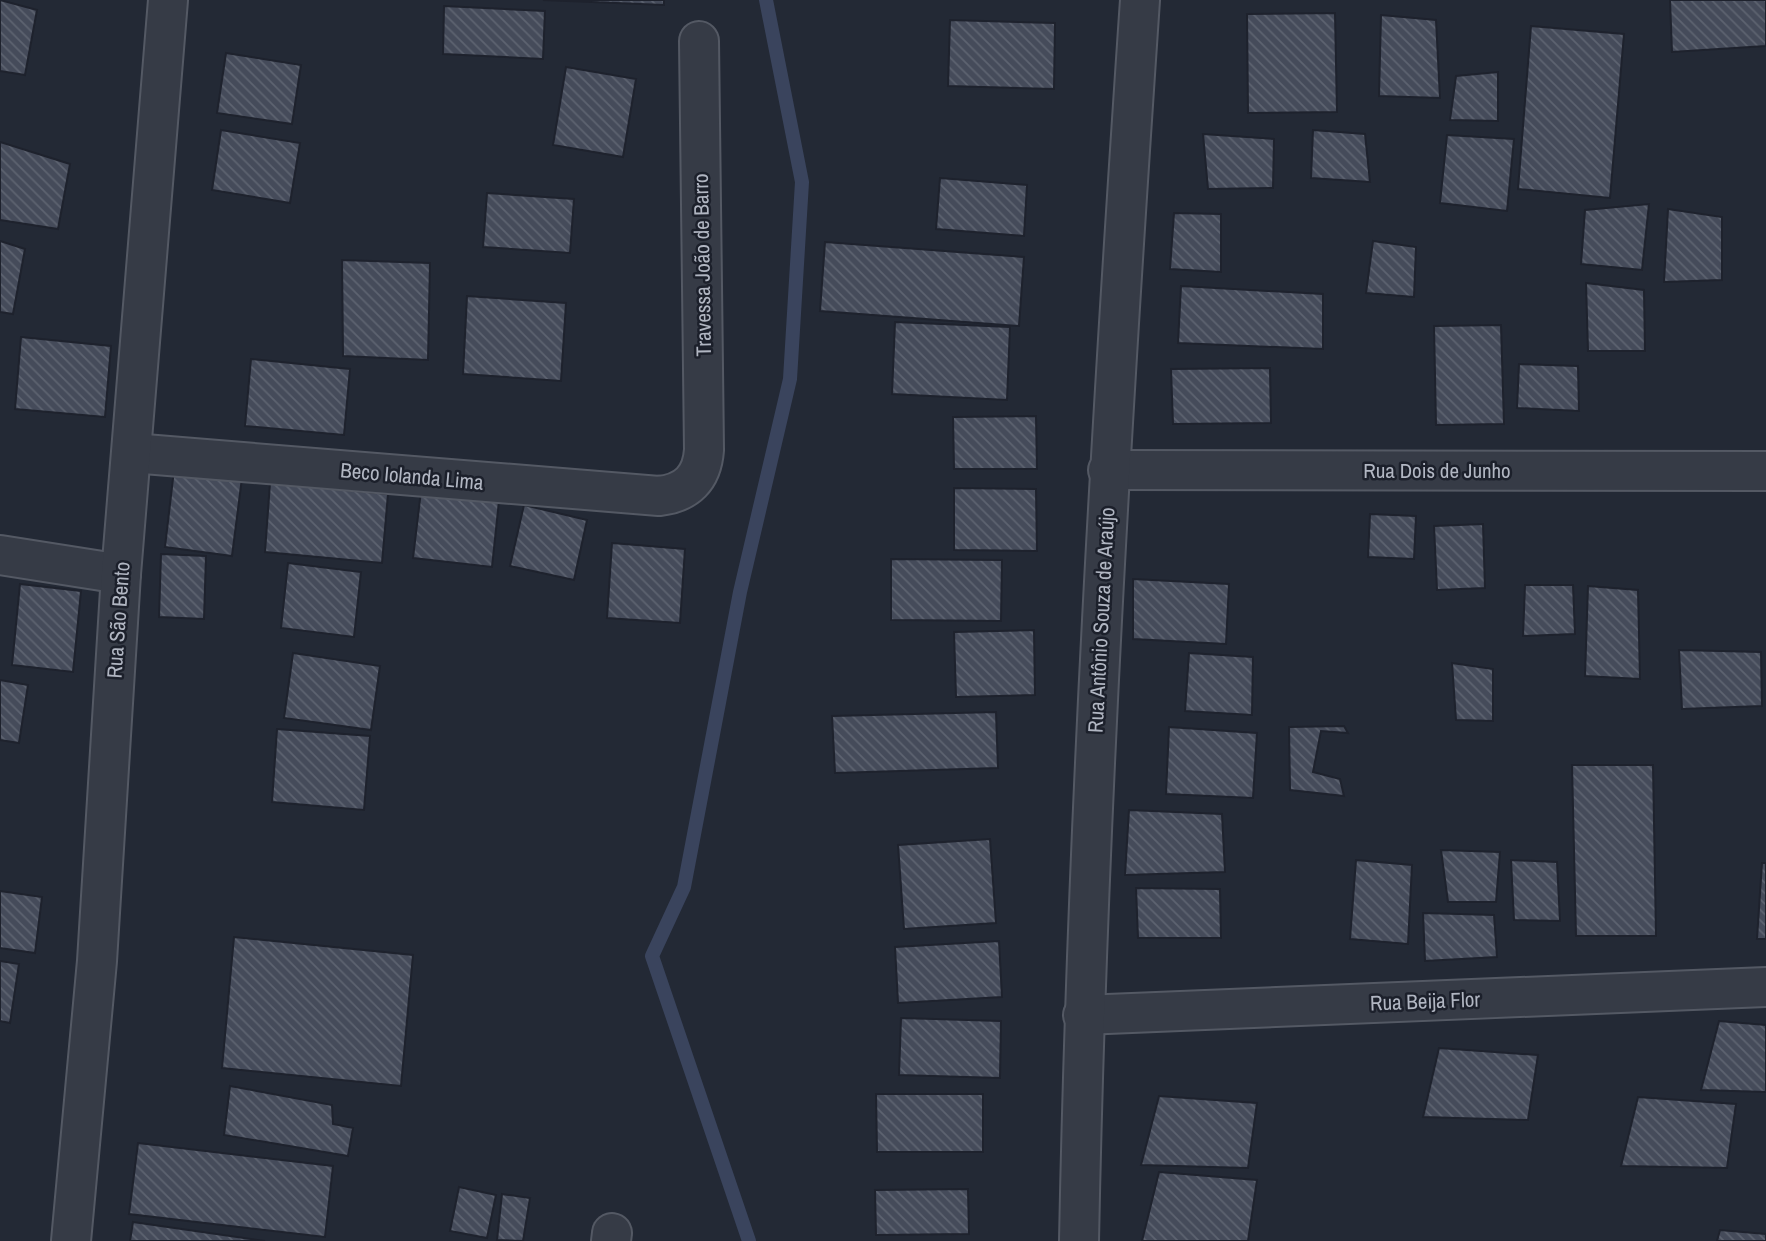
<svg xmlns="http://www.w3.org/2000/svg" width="1766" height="1241" font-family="'Archivo Narrow',sans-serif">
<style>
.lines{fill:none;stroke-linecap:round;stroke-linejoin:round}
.stream{stroke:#3a445d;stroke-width:14}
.building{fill:url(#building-back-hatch);stroke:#1e222d;stroke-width:2}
.minor-casing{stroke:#545964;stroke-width:42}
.minor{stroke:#363b46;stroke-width:38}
.labels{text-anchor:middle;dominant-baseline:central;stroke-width:5;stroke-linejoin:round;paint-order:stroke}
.street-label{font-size:21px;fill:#b1b6c2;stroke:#1c202b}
</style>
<defs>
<pattern id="building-back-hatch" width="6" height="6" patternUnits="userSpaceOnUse" patternTransform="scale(1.75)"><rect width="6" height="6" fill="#454b5a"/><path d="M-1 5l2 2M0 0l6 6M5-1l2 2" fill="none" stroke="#5d6370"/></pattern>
</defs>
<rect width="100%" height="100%" fill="#232935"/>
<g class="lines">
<path class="stream" d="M 749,1241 L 652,956 L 684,887 L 740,592 L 790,379 L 802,182 L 766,0"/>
</g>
<g class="building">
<path d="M 0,0 L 37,10 L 25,75 L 0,71 Z"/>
<path d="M 543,0 L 664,0 L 664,5 Z"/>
<path d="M 1670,0 L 1766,0 L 1766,46 L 1672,52 Z"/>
<path d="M 444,6 L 545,11 L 543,59 L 443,54 Z"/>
<path d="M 1335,13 L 1337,112 L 1248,113 L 1247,14 Z"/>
<path d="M 1381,15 L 1436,20 L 1440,98 L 1379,96 Z"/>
<path d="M 950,20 L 1055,23 L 1054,89 L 948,86 Z"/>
<path d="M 1531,26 L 1624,34 L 1610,198 L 1518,189 Z"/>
<path d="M 226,53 L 301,65 L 292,124 L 217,113 Z"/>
<path d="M 566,67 L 636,79 L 623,157 L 553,145 Z"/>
<path d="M 1498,72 L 1498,121 L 1450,120 L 1456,76 Z"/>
<path d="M 221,130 L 300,143 L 290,203 L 212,190 Z"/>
<path d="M 1313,130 L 1365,134 L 1370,182 L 1311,178 Z"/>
<path d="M 1203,134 L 1274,139 L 1273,188 L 1208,189 Z"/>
<path d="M 1447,135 L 1514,139 L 1507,211 L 1440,203 Z"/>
<path d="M 0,142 L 70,164 L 58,229 L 0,220 Z"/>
<path d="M 940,178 L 1027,185 L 1024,236 L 936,229 Z"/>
<path d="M 487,193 L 574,199 L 570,253 L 483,247 Z"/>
<path d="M 1649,204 L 1642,270 L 1581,264 L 1585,210 Z"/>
<path d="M 1668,209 L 1722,217 L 1722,280 L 1664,282 Z"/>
<path d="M 1174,213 L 1221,214 L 1221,272 L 1170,269 Z"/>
<path d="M 0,241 L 25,249 L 13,314 L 0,312 Z"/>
<path d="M 1373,241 L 1416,247 L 1414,297 L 1366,293 Z"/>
<path d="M 825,242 L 1024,257 L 1019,326 L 820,311 Z"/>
<path d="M 342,260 L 430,263 L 428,360 L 343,356 Z"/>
<path d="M 1586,283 L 1644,290 L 1645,351 L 1588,351 Z"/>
<path d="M 1181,286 L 1323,294 L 1323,349 L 1178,343 Z"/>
<path d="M 467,296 L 566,303 L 561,381 L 463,374 Z"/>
<path d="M 895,322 L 1010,327 L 1007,400 L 892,394 Z"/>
<path d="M 1501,325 L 1504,424 L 1436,425 L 1434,326 Z"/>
<path d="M 21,337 L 111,346 L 105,417 L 15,409 Z"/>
<path d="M 251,359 L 350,369 L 344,435 L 245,426 Z"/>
<path d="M 1519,364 L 1578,366 L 1579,411 L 1517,408 Z"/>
<path d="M 1270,368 L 1271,423 L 1173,424 L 1171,369 Z"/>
<path d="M 1036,416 L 1037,469 L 954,469 L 953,417 Z"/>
<path d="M 174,470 L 242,478 L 232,556 L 165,547 Z"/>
<path d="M 270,483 L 388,494 L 382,563 L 265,552 Z"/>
<path d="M 954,488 L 1036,489 L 1037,551 L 954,550 Z"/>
<path d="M 421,491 L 499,501 L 492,567 L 413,558 Z"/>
<path d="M 524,505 L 587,520 L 574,580 L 510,566 Z"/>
<path d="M 1370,514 L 1416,516 L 1414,559 L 1368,557 Z"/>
<path d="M 1483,524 L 1485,588 L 1437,590 L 1434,526 Z"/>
<path d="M 612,543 L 685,549 L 680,623 L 607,618 Z"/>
<path d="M 161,554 L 206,556 L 204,619 L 159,617 Z"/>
<path d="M 891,559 L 1002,560 L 1001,621 L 891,620 Z"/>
<path d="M 288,563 L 361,572 L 354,637 L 281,628 Z"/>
<path d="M 1133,579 L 1229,584 L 1226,644 L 1133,639 Z"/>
<path d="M 20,584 L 81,591 L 73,672 L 12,665 Z"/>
<path d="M 1525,585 L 1573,585 L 1575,634 L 1523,636 Z"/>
<path d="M 1588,586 L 1638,590 L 1640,679 L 1585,676 Z"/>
<path d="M 1034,630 L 1035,695 L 956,697 L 954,632 Z"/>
<path d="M 1679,650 L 1761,652 L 1762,706 L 1682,709 Z"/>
<path d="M 293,653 L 380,666 L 371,730 L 284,718 Z"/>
<path d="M 1189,653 L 1253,657 L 1252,715 L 1185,711 Z"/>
<path d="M 1452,663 L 1493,669 L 1493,721 L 1456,720 Z"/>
<path d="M 0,680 L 28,685 L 19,743 L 0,740 Z"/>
<path d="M 996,712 L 998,768 L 835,773 L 832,716 Z"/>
<path d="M 1344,726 L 1348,733 L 1321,731 L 1313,772 L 1340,779 L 1344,796 L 1290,790 L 1289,727 Z"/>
<path d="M 1169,727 L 1257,733 L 1253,798 L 1166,794 Z"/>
<path d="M 277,729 L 370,736 L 364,810 L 272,802 Z"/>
<path d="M 1572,765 L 1653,765 L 1656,936 L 1576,936 Z"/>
<path d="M 1129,810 L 1222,814 L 1225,872 L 1125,875 Z"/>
<path d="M 990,839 L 996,923 L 904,929 L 898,845 Z"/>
<path d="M 1441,850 L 1500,852 L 1496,902 L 1448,902 Z"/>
<path d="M 1356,860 L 1412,865 L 1408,944 L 1350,939 Z"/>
<path d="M 1511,860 L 1557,862 L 1560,921 L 1514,920 Z"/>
<path d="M 1762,863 L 1766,863 L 1766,939 L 1757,939 Z"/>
<path d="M 1136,888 L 1220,889 L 1221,938 L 1138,938 Z"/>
<path d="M 0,891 L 42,897 L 35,953 L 0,948 Z"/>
<path d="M 1423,913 L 1494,915 L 1497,957 L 1425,961 Z"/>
<path d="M 234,937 L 413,955 L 401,1086 L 222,1068 Z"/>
<path d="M 999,941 L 1002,997 L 898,1003 L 895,947 Z"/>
<path d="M 0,961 L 19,964 L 10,1023 L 0,1021 Z"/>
<path d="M 901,1018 L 1001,1021 L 1000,1078 L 899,1075 Z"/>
<path d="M 1719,1021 L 1766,1025 L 1766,1092 L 1701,1090 Z"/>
<path d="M 1439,1048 L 1538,1055 L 1528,1120 L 1423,1117 Z"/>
<path d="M 230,1086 L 332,1105 L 333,1124 L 353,1128 L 348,1156 L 224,1135 Z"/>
<path d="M 876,1094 L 983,1094 L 983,1152 L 877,1152 Z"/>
<path d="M 1159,1096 L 1257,1103 L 1248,1168 L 1141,1165 Z"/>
<path d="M 1638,1097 L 1736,1104 L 1727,1168 L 1621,1166 Z"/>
<path d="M 138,1143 L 333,1166 L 325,1237 L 129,1214 Z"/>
<path d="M 1159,1172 L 1257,1180 L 1248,1241 L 1142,1241 Z"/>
<path d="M 459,1187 L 496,1195 L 487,1238 L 450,1231 Z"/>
<path d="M 968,1189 L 969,1234 L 876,1235 L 875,1190 Z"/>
<path d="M 502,1194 L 530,1198 L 523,1241 L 497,1240 Z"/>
<path d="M 133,1222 L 265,1241 L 130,1241 Z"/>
<path d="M 1720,1230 L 1766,1234 L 1766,1241 L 1717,1241 Z"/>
</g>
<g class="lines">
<g class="minor-casing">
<g id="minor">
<path d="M 132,453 L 659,496 C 687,493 702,478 704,450 L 699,41"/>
<path d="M 1108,470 L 1766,471"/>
<path d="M 0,555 L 121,574"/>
<path d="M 1083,1015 L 1766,987"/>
<path d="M 71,1241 L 97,961 L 121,574 L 168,0"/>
<path d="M 611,1241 L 612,1233"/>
<path d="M 1079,1241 C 1087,827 1112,413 1140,0"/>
</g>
</g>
<use href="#minor" class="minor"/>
</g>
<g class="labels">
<g class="street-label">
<text transform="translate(702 265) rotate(-91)">Travessa João de Barro</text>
<text x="1437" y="470">Rua Dois de Junho</text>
<text transform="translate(412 476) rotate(5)">Beco Iolanda Lima</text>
<text transform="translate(118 620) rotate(-86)">Rua São Bento</text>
<text transform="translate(1101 620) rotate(-87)">Rua Antônio Souza de Araújo</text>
<text transform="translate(1425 1001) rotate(-2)">Rua Beija Flor</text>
</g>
</g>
</svg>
